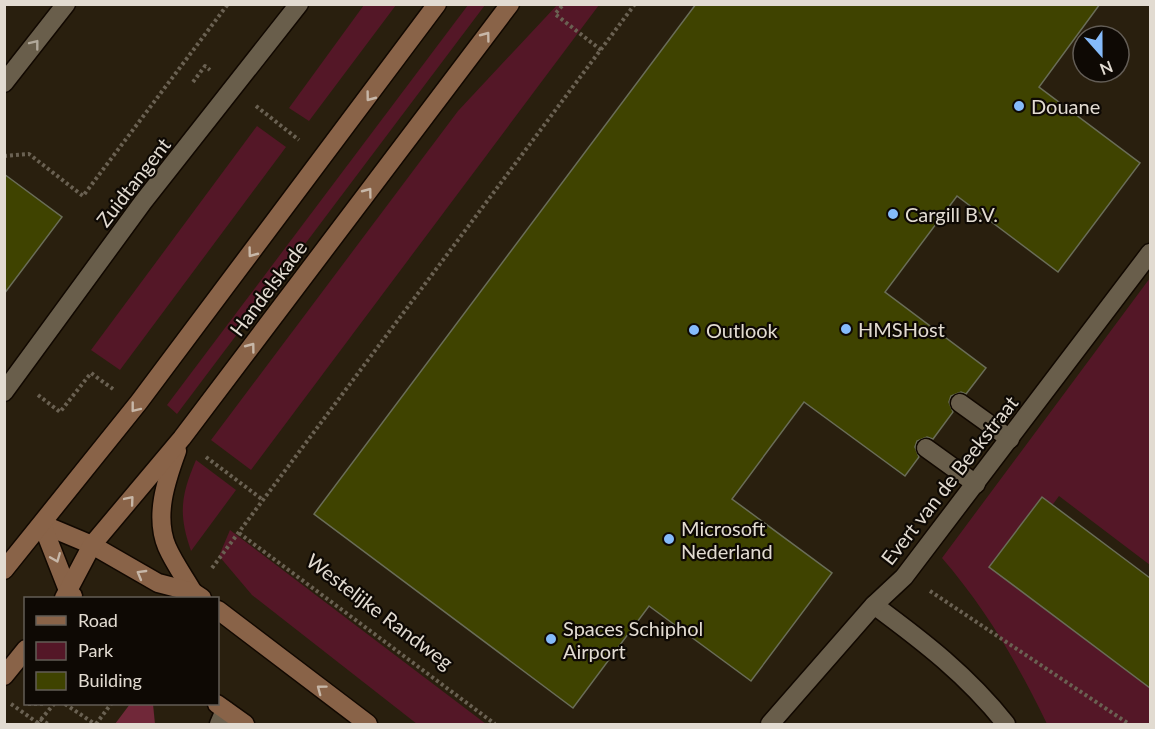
<svg xmlns="http://www.w3.org/2000/svg" width="1155" height="729" font-family="Lato,sans-serif">
<style>
.green{fill:#541727}
.forest{fill:#702839}
.building{fill:#3f4300;stroke:#6a6d58;stroke-width:1.5}
.lines{fill:none;stroke-linecap:round;stroke-linejoin:round}
.lane-casing{stroke:#110800;stroke-width:21}
.street-casing{stroke:#110800;stroke-width:21}
.secondary-casing{stroke:#110800;stroke-width:21}
.path{stroke:#6a6152;stroke-width:4;stroke-dasharray:3 3;stroke-linecap:butt}
.lane{stroke:#695e4b;stroke-width:18}
.street{stroke:#695e4b;stroke-width:18}
.secondary{stroke:#896348;stroke-width:18}
.oneway{stroke:#c7b7a8}
.oneway2{stroke:#b2a99b}
.poi-dot{fill:#85bbfb;stroke:#0e0904;stroke-width:2}
.labels{text-anchor:middle;dominant-baseline:central;stroke-width:4.5;stroke-linejoin:round;paint-order:stroke}
.poi-label{font-size:20px;fill:#e2dbd1;stroke:#0e0904;text-anchor:start}
.street-label{font-size:20px;fill:#e2dbd1;stroke:#0e0904}
</style>
<rect width="100%" height="100%" fill="#291f0e"/>
<g class="green">
<path d="M 558,4 L 599,5 L 251,470 L 211,440 L 458,111 Z"/>
<path d="M 364,5 L 396,5 L 309,121 L 289,108 Z"/>
<path d="M 468,5 L 485,5 L 177,414 L 167,405 Z"/>
<path d="M 257,126 L 286,147 L 120,370 L 91,350 Z"/>
<path d="M 1150,278 L 1150,565 L 1059,496 L 1018,552 L 1150,652 L 1150,724 L 1047,724 C 1018,664 986,609 942,558 Z"/>
<path d="M 196,460 L 236,490 L 191,551 C 178,514 181,495 196,460 Z"/>
<path d="M 230,530 L 486,724 L 417,724 L 252,595 L 219,556 Z"/>
</g>
<path class="forest" d="M 130,704 L 153,704 L 155,724 L 115,724 Z"/>
<g class="building">
<path d="M 696,4 L 1100,4 L 1039,87 L 1140,163 L 1058,272 L 957,196 L 885,292 L 986,368 L 966,394 L 961,392 L 951,396 L 949,402 L 953,412 L 933,439 L 927,437 L 917,441 L 915,447 L 919,457 L 905,476 L 804,402 L 732,499 L 832,573 L 751,681 L 649,606 L 573,708 L 314,514 Z"/>
<path d="M 4,174 L 62,217 L 4,294 Z"/>
<path d="M 1042,497 L 1150,578 L 1150,688 L 989,567 Z"/>
</g>
<g class="lines">
<g class="lane-casing">
<g id="lane">
<path d="M 4,83 L 66,4"/>
<path d="M 4,392 L 143,202 L 299,4"/>
<path d="M 960,403 L 1010,439"/>
<path d="M 926,448 L 976,484"/>
<path d="M 874,605 C 924,642 967,675 1006,724"/>
<path d="M 219,724 L 225,710"/>
</g>
</g>
<g class="street-casing">
<path id="street" d="M 770,724 L 874,605 L 904,577 L 1150,253"/>
</g>
<g class="secondary-casing">
<g id="secondary">
<path d="M 177,451 C 166,481 154,516 167,547 C 174,563 185,578 193,592"/>
<path d="M 42,524 L 92,545 L 158,583 L 193,592 L 202,598"/>
<path d="M 42,524 L 69,593 L 73,596"/>
<path d="M 4,570 L 139,402 L 437,4"/>
<path d="M 64,598 L 92,545 L 182,438 L 510,4"/>
<path d="M 218,610 L 368,724"/>
<path d="M 4,676 L 26,649"/>
<path d="M 217,704 L 245,724"/>
</g>
</g>
<g class="path">
<path d="M 562,6 L 555,14 L 601,50"/>
<path d="M 193,82 L 205,66 L 210,70"/>
<path d="M 256,106 L 299,140"/>
<path d="M 4,156 L 29,154 L 83,196 L 228,4"/>
<path d="M 38,395 L 60,412 L 91,373 L 113,389"/>
<path d="M 206,457 L 263,500"/>
<path d="M 239,533 L 495,724"/>
<path d="M 212,568 L 635,4"/>
<path d="M 930,591 L 1129,724"/>
<path d="M 11,704 L 38,723"/>
<path d="M 28,704 L 43,704"/>
<path d="M 65,704 L 95,724"/>
<path d="M 40,719 L 48,724"/>
<path d="M 37,724 L 54,704"/>
<path d="M 96,724 L 111,704"/>
</g>
<use href="#lane" class="lane"/>
<use href="#street" class="street"/>
<use href="#secondary" class="secondary"/>
</g>
<defs><path id="oneway-chevron" d="M-2-3.5L2.5 0L-2 3.5" fill="none" stroke-width="1.6" stroke-linecap="round" stroke-linejoin="round" transform="scale(1.5)"/></defs>
<g class="oneway">
<use href="#oneway-chevron" transform="translate(486 36) rotate(-53)"/>
<use href="#oneway-chevron" transform="translate(370 97) rotate(127)"/>
<use href="#oneway-chevron" transform="translate(368 192) rotate(-53)"/>
<use href="#oneway-chevron" transform="translate(252 253) rotate(127)"/>
<use href="#oneway-chevron" transform="translate(251 347) rotate(-53)"/>
<use href="#oneway-chevron" transform="translate(135 408) rotate(128)"/>
<use href="#oneway-chevron" transform="translate(130 500) rotate(-50)"/>
<use href="#oneway-chevron" transform="translate(56 558) rotate(68)"/>
<use href="#oneway-chevron" transform="translate(141 574) rotate(-150)"/>
<use href="#oneway-chevron" transform="translate(321 689) rotate(-143)"/>
</g>
<use class="oneway2" href="#oneway-chevron" transform="translate(35 44) rotate(-52)"/>
<g class="poi-dot">
<circle cx="1019" cy="106" r="6"/>
<circle cx="893" cy="214" r="6"/>
<circle cx="846" cy="329" r="6"/>
<circle cx="694" cy="330" r="6"/>
<circle cx="669" cy="539" r="6"/>
<circle cx="551" cy="639" r="6"/>
</g>
<g class="labels">
<g class="poi-label">
<text x="1031" y="106">Douane</text>
<text x="905" y="214">Cargill B.V.</text>
<text x="858" y="329">HMSHost</text>
<text x="706" y="330">Outlook</text>
<text x="681" y="528">Microsoft<tspan x="681" dy="23">Nederland</tspan></text>
<text x="563" y="628">Spaces Schiphol<tspan x="563" dy="23">Airport</tspan></text>
</g>
<g class="street-label">
<text transform="translate(133 182) rotate(-52)">Zuidtangent</text>
<text transform="translate(268 288) rotate(-53)">Handelskade</text>
<text transform="translate(949 480) rotate(-52)">Evert van de Beekstraat</text>
<text transform="translate(380 611) rotate(37)">Westelijke Randweg</text>
</g>
</g>
<rect width="1155" height="729" fill="none" stroke="#e2dbd1" stroke-width="12"/>
<rect x="24" y="597" width="195" height="108" fill="#0e0904" stroke="#635d56" stroke-width="1.5"/>
<rect x="36" y="616" width="30" height="9" fill="#896348" stroke="#635d56" stroke-width="1.5"/>
<text x="78" y="627" font-size="18" fill="#e2dbd1">Road</text>
<rect x="36" y="642" width="30" height="18" fill="#541727" stroke="#635d56" stroke-width="1.5"/>
<text x="78" y="657" font-size="18" fill="#e2dbd1">Park</text>
<rect x="36" y="672" width="30" height="18" fill="#3f4300" stroke="#635d56" stroke-width="1.5"/>
<text x="78" y="687" font-size="18" fill="#e2dbd1">Building</text>
<g transform="translate(1101 54) rotate(159)"><circle r="28" fill="#0e0904" stroke="#635d56" stroke-width="1.5"/>
<path d="M0-4.5L10 22L0 15L-10 22Z" fill="#85bbfb"/>
<text y="-9" font-size="16" font-weight="bold" text-anchor="middle" fill="#e2dbd1">N</text>
</g>
</svg>
